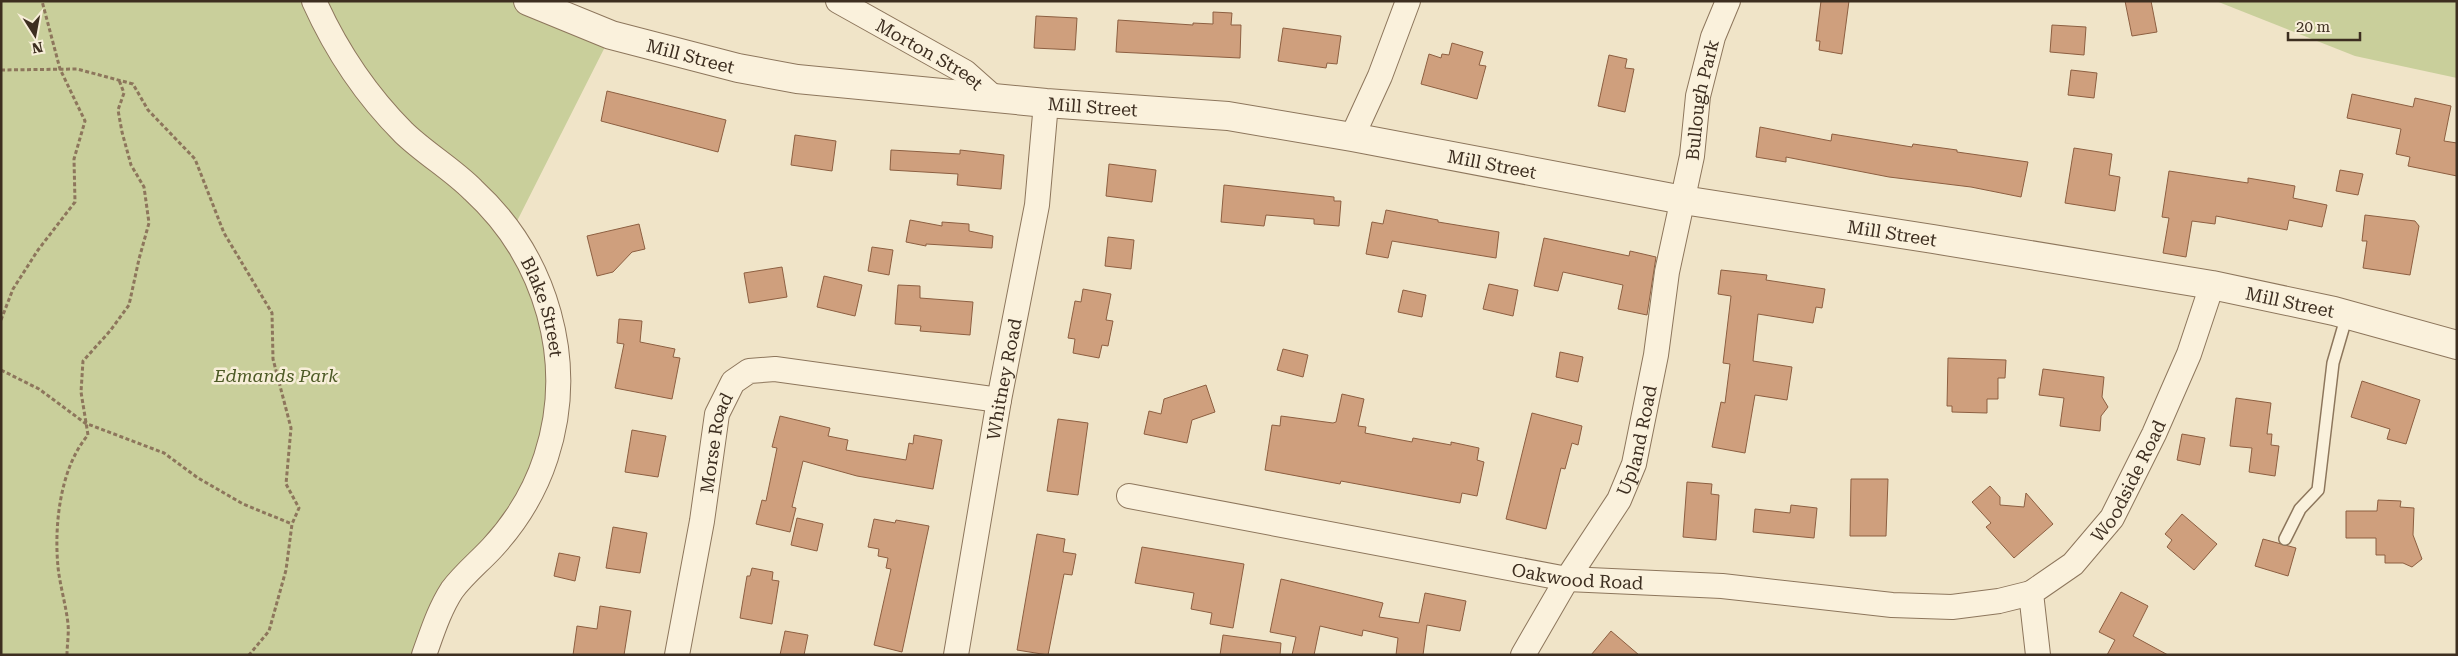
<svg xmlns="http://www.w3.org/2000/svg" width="2458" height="656" font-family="'Roboto Serif',serif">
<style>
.green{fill:#c9cf9b}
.building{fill:#cf9f7d;stroke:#8d5f41}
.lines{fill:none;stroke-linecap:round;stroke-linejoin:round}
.service-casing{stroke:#8d765c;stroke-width:14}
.minor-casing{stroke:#8d765c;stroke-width:26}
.tertiary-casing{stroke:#8d765c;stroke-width:30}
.path{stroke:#8d765c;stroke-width:3;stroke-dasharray:4 2.5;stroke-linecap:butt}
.service{stroke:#faf1dc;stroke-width:11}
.minor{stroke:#faf1dc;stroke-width:24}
.tertiary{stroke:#faf1dc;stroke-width:28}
.labels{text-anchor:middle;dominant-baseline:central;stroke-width:5;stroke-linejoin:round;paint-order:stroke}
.street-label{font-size:18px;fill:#3d2e20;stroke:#f7eed8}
.park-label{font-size:18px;font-style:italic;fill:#4d5a26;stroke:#f7eed8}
</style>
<rect width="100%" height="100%" fill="#f0e4c8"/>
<g class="green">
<path d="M 1,1 L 528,1 L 611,35 L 511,233 L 524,253 L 557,407 L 498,541 L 424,655 L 1,655 Z"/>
<path d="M 2216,1 L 2457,1 L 2457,78 L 2355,56 Z"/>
</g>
<g class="building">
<path d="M 1821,1 L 1849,1 L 1842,54 L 1819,50 L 1820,41 L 1816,41 Z"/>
<path d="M 2125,1 L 2151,1 L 2157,32 L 2132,36 Z"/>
<path d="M 1213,12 L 1232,13 L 1231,25 L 1241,25 L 1240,58 L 1116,52 L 1118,20 L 1193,25 L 1193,23 L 1213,24 Z"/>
<path d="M 1036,16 L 1077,18 L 1075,50 L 1034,48 Z"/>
<path d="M 2052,25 L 2086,27 L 2084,55 L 2050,52 Z"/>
<path d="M 1283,28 L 1341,36 L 1337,64 L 1327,63 L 1326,68 L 1278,61 Z"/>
<path d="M 1452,43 L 1483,52 L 1479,65 L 1486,66 L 1477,99 L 1421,84 L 1429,54 L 1441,58 L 1442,54 L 1449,55 Z"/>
<path d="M 1609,55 L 1627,59 L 1625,68 L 1634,69 L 1625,112 L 1598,106 Z"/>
<path d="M 2071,70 L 2097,73 L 2094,98 L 2068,95 Z"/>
<path d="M 607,91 L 726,120 L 718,152 L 601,121 Z"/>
<path d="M 2352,94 L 2413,107 L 2415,98 L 2451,106 L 2444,141 L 2457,143 L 2457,176 L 2408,166 L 2410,157 L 2396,154 L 2401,129 L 2347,118 Z"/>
<path d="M 1760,127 L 1831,141 L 1832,134 L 1912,147 L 1913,144 L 1957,150 L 1957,152 L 2028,162 L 2021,197 L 1971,187 L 1889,177 L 1786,157 L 1786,162 L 1756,157 Z"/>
<path d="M 795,135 L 836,141 L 832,171 L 791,165 Z"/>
<path d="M 2074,148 L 2112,154 L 2109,175 L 2120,177 L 2115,211 L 2065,203 Z"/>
<path d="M 891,150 L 960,154 L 960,150 L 1004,155 L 1001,189 L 957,185 L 958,174 L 890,170 Z"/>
<path d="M 1109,164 L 1156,170 L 1152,202 L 1106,196 Z"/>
<path d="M 2340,170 L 2363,174 L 2358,195 L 2336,191 Z"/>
<path d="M 2169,171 L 2248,183 L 2248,178 L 2295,186 L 2293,198 L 2327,205 L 2322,227 L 2289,220 L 2287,230 L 2216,216 L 2215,224 L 2192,221 L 2186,257 L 2163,253 L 2169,218 L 2162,217 Z"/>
<path d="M 1224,185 L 1334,197 L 1334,201 L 1341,201 L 1339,226 L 1314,224 L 1314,219 L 1266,215 L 1264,226 L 1221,222 Z"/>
<path d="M 1386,210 L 1438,220 L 1438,222 L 1499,232 L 1496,258 L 1392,241 L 1388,258 L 1366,254 L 1372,222 L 1383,224 Z"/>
<path d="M 2365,215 L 2415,221 L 2419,226 L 2410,275 L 2363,268 L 2367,241 L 2362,241 Z"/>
<path d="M 910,220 L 942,226 L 942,222 L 969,224 L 969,231 L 993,236 L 992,248 L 926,244 L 926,246 L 906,242 Z"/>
<path d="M 639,224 L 645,249 L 632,252 L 613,272 L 597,276 L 587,236 Z"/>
<path d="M 1108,237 L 1134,240 L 1131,269 L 1105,266 Z"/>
<path d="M 1544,238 L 1629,256 L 1630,251 L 1656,257 L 1647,315 L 1618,309 L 1623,285 L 1563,272 L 1558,291 L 1534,286 Z"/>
<path d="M 872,247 L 893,250 L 889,275 L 868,271 Z"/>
<path d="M 782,267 L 787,297 L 749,303 L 744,273 Z"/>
<path d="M 1721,270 L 1767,275 L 1766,280 L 1825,289 L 1822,308 L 1816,307 L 1813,323 L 1758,314 L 1753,361 L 1792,367 L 1787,400 L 1755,395 L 1745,453 L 1712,447 L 1721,402 L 1725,403 L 1730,364 L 1723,363 L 1731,296 L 1718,294 Z"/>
<path d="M 824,276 L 862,285 L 855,316 L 817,307 Z"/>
<path d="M 1489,284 L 1518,290 L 1513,316 L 1483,309 Z"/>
<path d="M 898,285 L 920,286 L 920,298 L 973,302 L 970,335 L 920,331 L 921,326 L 895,324 Z"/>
<path d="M 1083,289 L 1111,294 L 1106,320 L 1113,321 L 1108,346 L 1102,345 L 1099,358 L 1073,353 L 1075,339 L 1068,338 L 1075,301 L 1081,302 Z"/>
<path d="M 1403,290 L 1426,295 L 1422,317 L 1398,312 Z"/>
<path d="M 619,319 L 642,321 L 640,342 L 675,349 L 673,357 L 680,358 L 672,399 L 615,388 L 624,344 L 617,343 Z"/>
<path d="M 1283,349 L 1308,355 L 1303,377 L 1277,370 Z"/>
<path d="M 1560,352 L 1583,357 L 1578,382 L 1556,377 Z"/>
<path d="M 1948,358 L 2006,360 L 2005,378 L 1998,378 L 1998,399 L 1987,399 L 1987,413 L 1952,412 L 1952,406 L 1947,406 Z"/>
<path d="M 2043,369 L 2104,377 L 2102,397 L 2108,407 L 2101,416 L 2100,431 L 2060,426 L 2064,398 L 2039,395 Z"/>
<path d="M 2362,381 L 2420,400 L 2406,444 L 2387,439 L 2390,429 L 2351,417 Z"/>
<path d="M 1206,385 L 1215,412 L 1192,420 L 1187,443 L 1144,434 L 1149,411 L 1161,414 L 1164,399 Z"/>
<path d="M 1342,394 L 1364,399 L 1358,426 L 1366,427 L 1365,433 L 1412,442 L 1413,438 L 1451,445 L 1451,442 L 1479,448 L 1477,460 L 1484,462 L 1477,496 L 1462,493 L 1460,503 L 1341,481 L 1340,484 L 1265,470 L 1272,425 L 1280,426 L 1281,416 L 1333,423 L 1336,422 Z"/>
<path d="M 2236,398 L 2271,403 L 2267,434 L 2272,434 L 2271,445 L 2279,446 L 2275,476 L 2249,472 L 2252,448 L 2230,446 Z"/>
<path d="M 1532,413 L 1582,426 L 1578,445 L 1572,443 L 1565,469 L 1561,468 L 1546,529 L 1506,519 Z"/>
<path d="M 780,416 L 830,428 L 828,436 L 848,440 L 846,450 L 906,460 L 909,443 L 913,444 L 914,435 L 942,440 L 933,489 L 857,476 L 803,461 L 792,507 L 796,508 L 790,532 L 756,524 L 762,500 L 766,501 L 777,448 L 772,447 Z"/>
<path d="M 1058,419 L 1088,423 L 1078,495 L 1047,491 Z"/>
<path d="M 632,430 L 666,436 L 658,477 L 625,472 Z"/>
<path d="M 2182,434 L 2205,438 L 2200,465 L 2177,460 Z"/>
<path d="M 1851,479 L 1888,479 L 1886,536 L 1850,536 Z"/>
<path d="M 1687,482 L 1712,484 L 1711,494 L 1719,495 L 1716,540 L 1683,537 Z"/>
<path d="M 1990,486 L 2000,497 L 2000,505 L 2024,507 L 2026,493 L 2053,524 L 2014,558 L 1986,527 L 1991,523 L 1972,502 Z"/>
<path d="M 2378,500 L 2401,501 L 2400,507 L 2414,508 L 2413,535 L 2422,559 L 2412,567 L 2403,563 L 2385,563 L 2385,555 L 2376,555 L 2376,538 L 2346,538 L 2346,511 L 2377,511 Z"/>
<path d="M 1791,505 L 1817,508 L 1814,538 L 1753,532 L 1755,509 L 1790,513 Z"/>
<path d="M 2182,514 L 2217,544 L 2194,570 L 2167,547 L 2172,540 L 2165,534 Z"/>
<path d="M 797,518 L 823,524 L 817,551 L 791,545 Z"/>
<path d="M 874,519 L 895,523 L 896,520 L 929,526 L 902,652 L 874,645 L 891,569 L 886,568 L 888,558 L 878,556 L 879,549 L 868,547 Z"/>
<path d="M 613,527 L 647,533 L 640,573 L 606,568 Z"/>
<path d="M 1037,534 L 1065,539 L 1063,552 L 1076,554 L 1072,575 L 1064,574 L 1048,655 L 1017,650 Z"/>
<path d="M 2263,539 L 2296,548 L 2288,576 L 2255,566 Z"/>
<path d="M 1142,547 L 1244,564 L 1233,628 L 1210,624 L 1212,613 L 1191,609 L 1194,593 L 1135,583 Z"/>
<path d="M 559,553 L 580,557 L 575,581 L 554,576 Z"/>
<path d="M 752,568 L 773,572 L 772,580 L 779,581 L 772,624 L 740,618 L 747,576 L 750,576 Z"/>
<path d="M 1281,579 L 1383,603 L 1379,617 L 1419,623 L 1425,593 L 1466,601 L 1460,631 L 1427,625 L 1423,655 L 1396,655 L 1398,638 L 1363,630 L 1362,636 L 1320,626 L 1314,655 L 1292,655 L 1296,637 L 1270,632 Z"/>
<path d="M 2121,592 L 2148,606 L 2133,636 L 2168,655 L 2107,655 L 2115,640 L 2099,632 Z"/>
<path d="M 600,606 L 631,611 L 624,655 L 573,655 L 577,626 L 597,629 Z"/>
<path d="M 785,631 L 808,635 L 804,655 L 780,655 Z"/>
<path d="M 1611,631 L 1639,655 L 1591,655 Z"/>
<path d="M 1223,635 L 1281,643 L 1280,655 L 1220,655 Z"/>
</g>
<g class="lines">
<g class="service-casing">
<path id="service" d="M 2285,539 L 2300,509 L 2318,490 L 2333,363 L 2347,315"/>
</g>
<g class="minor-casing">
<g id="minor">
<path id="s1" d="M 314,1 C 336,50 366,95 404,133 C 426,154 452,169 473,190 C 547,258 577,362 546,457 C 535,491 516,522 492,548 C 479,562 464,574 452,590 C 439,610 432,633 424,655"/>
<path id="s2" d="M 838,1 L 965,72 L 992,96"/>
<path d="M 1352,137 L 1380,76 L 1408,1"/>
<path id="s3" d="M 1129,496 L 1567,579 L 1722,586 L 1892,605 L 1952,607 L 1999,601 L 2031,593"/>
<path id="s4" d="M 677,655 L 702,521 L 717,414 L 733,382 L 749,371 L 775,369 L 999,400"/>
<path id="s5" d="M 956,655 L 999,400 L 1037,205 L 1046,103"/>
<path id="s6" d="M 1523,655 L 1567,579 L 1619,500 L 1634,464 L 1656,355 L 1667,272 L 1692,156 L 1698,96 L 1713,37 L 1728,1"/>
<path id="s7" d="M 2038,655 L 2031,593 L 2073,564 L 2112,518 L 2154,434 L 2189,354 L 2212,285"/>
</g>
</g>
<g class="tertiary-casing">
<g id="tertiary">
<path id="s8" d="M 528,1 L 611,35 L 738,68 L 797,79 L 1046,103 L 1228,116 L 1352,137 L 1683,200 L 1933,239 L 2212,285 L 2334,311 L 2457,345"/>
</g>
</g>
<g class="path">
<path d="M 1,70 L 77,69 L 133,84 L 148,110 L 195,159 L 224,233 L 272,313 L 273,359 L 291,428 L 286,484 L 299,508 L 292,524 L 286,570 L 269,631 L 249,655"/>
<path d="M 1,320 L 13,289 L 38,250 L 75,202 L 74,159 L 85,121 L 60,69 L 42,1"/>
<path d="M 1,370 L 39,389 L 85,423 L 164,453 L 198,478 L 243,504 L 292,524"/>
<path d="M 67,655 C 67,645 69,634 68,624 C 66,605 60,586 58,567 C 54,525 60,468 88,435 L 81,392 L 83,361 L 110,331 L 129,305 L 139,259 L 149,223 L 144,187 L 131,165 L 122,132 L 118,110 L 124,93 L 119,80"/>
</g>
<use href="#service" class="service"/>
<use href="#minor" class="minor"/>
<use href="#tertiary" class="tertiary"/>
</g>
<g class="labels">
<g class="street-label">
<text stroke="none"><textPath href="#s2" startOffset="106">Morton Street</textPath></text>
<text stroke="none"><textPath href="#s8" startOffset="172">Mill Street</textPath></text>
<text stroke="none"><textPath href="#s6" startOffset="592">Bullough Park</textPath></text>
<text stroke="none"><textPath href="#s8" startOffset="578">Mill Street</textPath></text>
<text stroke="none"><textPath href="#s8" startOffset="982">Mill Street</textPath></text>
<text stroke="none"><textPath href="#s8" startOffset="1388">Mill Street</textPath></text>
<text stroke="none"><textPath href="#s8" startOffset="1792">Mill Street</textPath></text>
<text stroke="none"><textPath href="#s1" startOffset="389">Blake Street</textPath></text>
<text stroke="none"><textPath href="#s5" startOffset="280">Whitney Road</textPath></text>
<text stroke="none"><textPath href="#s6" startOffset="245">Upland Road</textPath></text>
<text stroke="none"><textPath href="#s4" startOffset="216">Morse Road</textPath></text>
<text stroke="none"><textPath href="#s7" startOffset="214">Woodside Road</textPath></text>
<text stroke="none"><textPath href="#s3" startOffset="456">Oakwood Road</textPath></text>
</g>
<g class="park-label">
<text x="276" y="375">Edmands Park</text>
</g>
</g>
<rect width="2458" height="656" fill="none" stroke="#3d2e20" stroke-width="5"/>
<g transform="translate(35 35) rotate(169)" stroke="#f7eed8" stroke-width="4" paint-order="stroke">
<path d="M0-4L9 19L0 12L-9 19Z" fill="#3d2e20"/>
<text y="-8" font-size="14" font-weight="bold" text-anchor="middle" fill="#3d2e20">N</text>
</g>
<path d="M2288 32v8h72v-8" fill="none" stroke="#3d2e20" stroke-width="2.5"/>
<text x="2296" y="32" font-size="15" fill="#3d2e20" stroke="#f7eed8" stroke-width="4" paint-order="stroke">20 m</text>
</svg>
